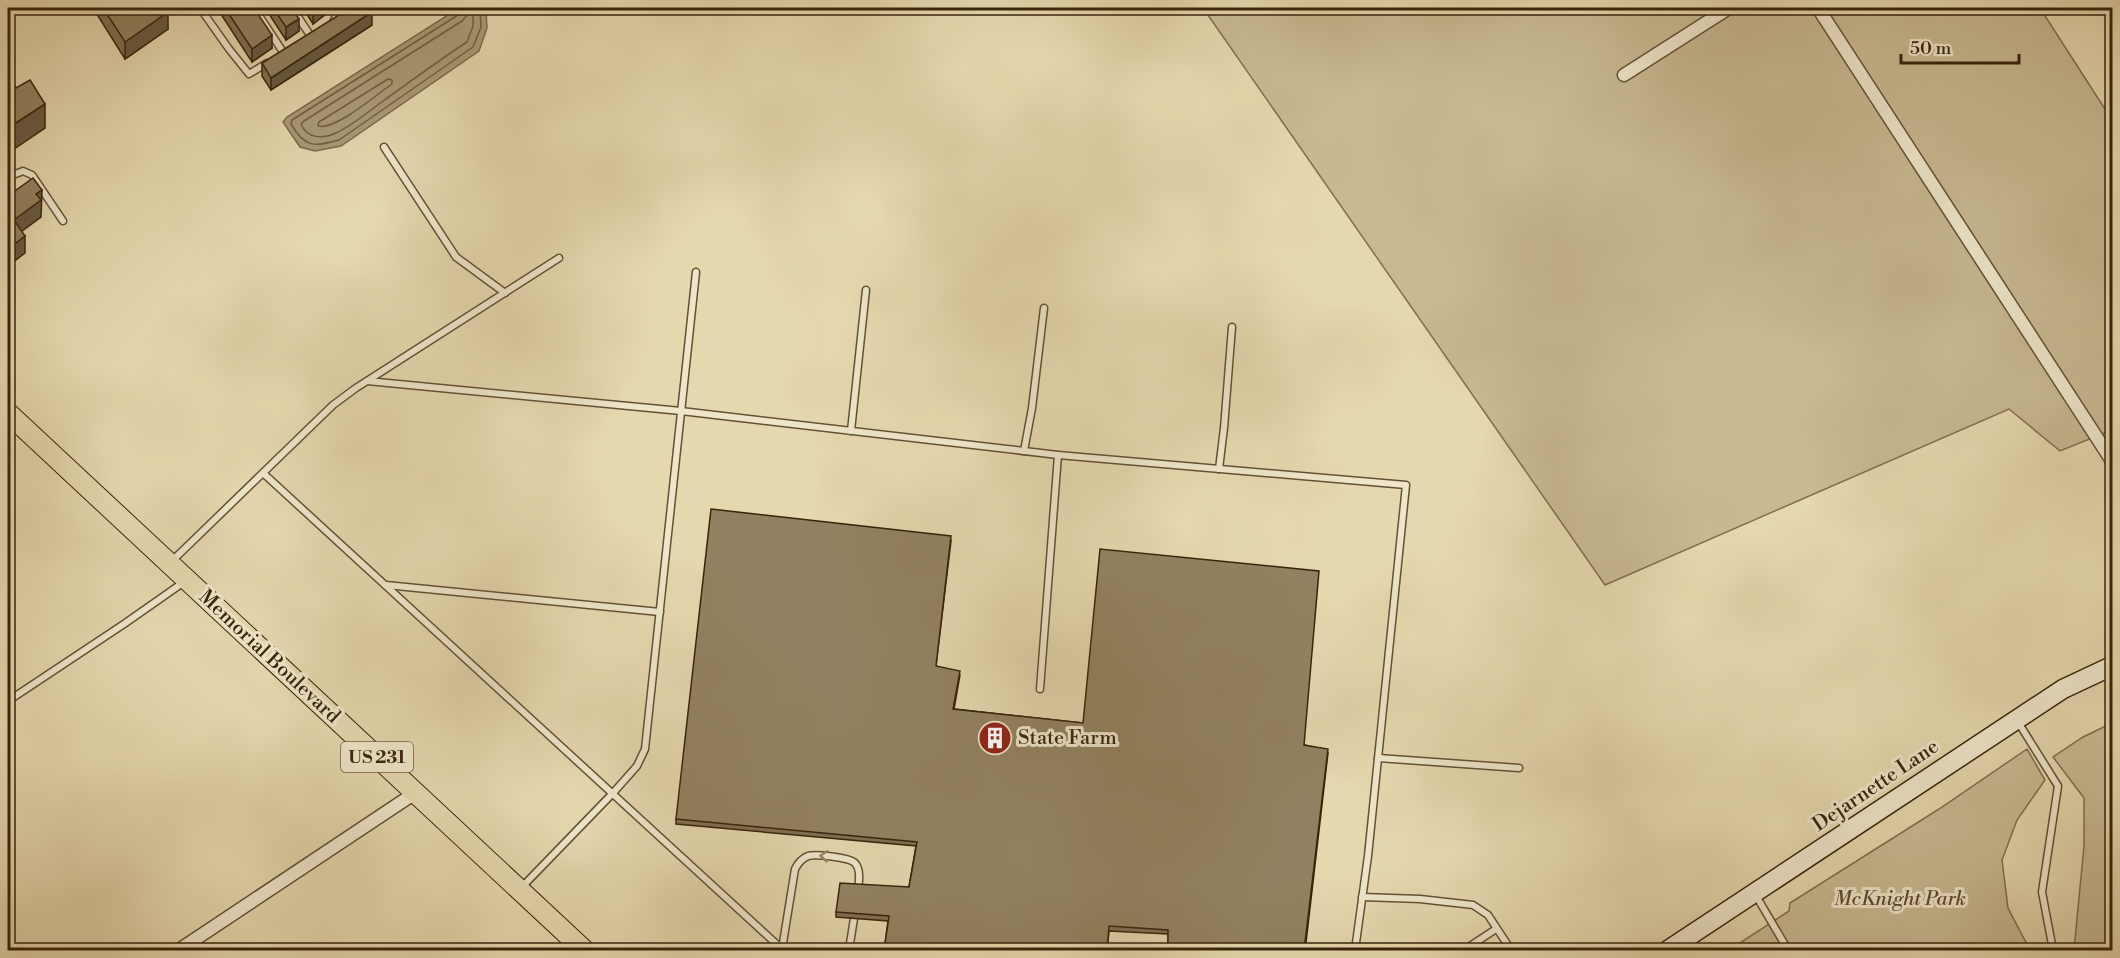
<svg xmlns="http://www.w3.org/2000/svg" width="2120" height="958" font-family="'Libre Bodoni',serif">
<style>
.green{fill:#c8b992;stroke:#806e4e;stroke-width:1.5}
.water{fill:#aa9a77;stroke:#7c6b4c;stroke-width:1.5}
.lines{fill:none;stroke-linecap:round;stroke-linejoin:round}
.shore{stroke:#715f41;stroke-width:1.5}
.service-casing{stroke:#635134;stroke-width:9}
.minor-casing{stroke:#635134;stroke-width:15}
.secondary-casing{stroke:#38240b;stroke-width:21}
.primary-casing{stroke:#38240b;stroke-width:22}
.service{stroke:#eee5ca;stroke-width:6}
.minor{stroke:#eee5ca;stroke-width:12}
.secondary{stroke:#eee5ca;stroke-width:18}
.primary{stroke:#e5d7ae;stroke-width:20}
.wall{fill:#7e6f53;stroke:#38240b;stroke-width:1.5}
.shaded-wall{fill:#665a43;stroke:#38240b;stroke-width:1.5}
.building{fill:#928160;stroke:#38240b;stroke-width:1.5}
.oneway{stroke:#93846a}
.labels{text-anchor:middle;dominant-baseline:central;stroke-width:6;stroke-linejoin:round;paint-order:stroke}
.shield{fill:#eee5ca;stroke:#6f5e44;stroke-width:1.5}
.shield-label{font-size:18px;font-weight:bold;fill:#38240b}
.street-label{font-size:20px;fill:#38240b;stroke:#eee5ca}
.poi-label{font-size:20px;fill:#38240b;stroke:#eee5ca;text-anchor:start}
.park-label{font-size:20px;font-style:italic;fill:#5c492d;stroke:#eee5ca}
</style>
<rect width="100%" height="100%" fill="#e5d7ae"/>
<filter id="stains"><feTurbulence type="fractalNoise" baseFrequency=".00333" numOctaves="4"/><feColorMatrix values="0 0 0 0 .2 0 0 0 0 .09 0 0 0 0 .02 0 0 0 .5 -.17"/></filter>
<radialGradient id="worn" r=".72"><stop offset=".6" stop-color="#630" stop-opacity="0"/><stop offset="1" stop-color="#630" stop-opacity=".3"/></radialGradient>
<g class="green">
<path d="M 1203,8 L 2040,8 L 2112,120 L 2112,430 L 2060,451 L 2009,409 L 1605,585 Z"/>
<path d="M 2112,723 L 2112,950 L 2074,950 L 2084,846 L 2084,798 L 2053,757 L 2083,737 Z"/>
<path d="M 2027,749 L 2045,780 L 2017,820 L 2002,860 L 2008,908 L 2030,950 L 1729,950 L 1789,911 L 1790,903 L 1939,809 Z"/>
</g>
<path class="water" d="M 459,8 L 485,8 L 486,10 L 487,28 L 479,51 L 341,146 L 315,151 L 300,147 L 283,122 L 287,117 Z"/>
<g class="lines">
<g class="shore">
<path d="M 461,8 L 458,15 L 292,120 L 291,124 C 305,148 314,147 339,140 L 473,47 L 481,27 L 480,8"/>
<path d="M 469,13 L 473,15 L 473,26 L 467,42 C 438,61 411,81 383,101 C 368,112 353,125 336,133 C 323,139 307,139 301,124 L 304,121 L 462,21 Z"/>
<path d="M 388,79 L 392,80 L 392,84 C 377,94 335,131 318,126 L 319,122 Z"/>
</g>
<g class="service-casing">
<g id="service">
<path d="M 200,8 L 229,49 L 249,74 L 267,63"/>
<path d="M 254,8 L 283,52"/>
<path d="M 292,8 L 310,35"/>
<path d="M 331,8 L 337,18 L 334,20"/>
<path d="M 8,76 L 8,77"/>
<path d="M 384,147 L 456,257 L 505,293"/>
<path d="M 8,177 L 23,171 L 32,175 L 63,221"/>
<path d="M 367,381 L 681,411 L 1058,455 L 1406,485 L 1368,856 L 1355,950"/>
<path d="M 851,431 L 866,290"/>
<path d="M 1024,451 L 1032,408 L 1044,308"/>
<path d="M 1219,469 L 1224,428 L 1232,327"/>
<path d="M 263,473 L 783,950"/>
<path d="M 172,561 L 333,405 L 356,388 L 559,258"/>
<path d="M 386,585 L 660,612"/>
<path d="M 1040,689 L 1058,455"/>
<path d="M 8,701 L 124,624 L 184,582"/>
<path d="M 2018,722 L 2058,786 L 2042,892 L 2053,950"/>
<path d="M 1378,758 L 1519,768"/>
<path d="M 522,887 L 613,793 L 637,766 L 645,749 L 696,272"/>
<path d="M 1755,894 L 1788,950"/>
<path d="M 1362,897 L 1420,899 L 1473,905 L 1488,915 L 1511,950"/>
<path d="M 782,949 L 795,869 C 798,863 801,859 808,856 C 815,854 849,857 855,863 C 861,870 859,881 858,890"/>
<path d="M 849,950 L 855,912"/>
<path d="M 1464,950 L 1496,929"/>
</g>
</g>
<g class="minor-casing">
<g id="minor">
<path d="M 1818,8 L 2112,461"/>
<path d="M 1624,75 L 1729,8"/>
<path d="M 179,950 L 415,793"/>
</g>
</g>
<g class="secondary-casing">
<path id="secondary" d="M 1668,950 L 2063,689 L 2112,666"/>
</g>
<g class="primary-casing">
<path id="primary" d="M 8,413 L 584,950"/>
</g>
<use href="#service" class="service"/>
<use href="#minor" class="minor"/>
<use href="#secondary" class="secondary"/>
<use href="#primary" class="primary"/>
</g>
<g class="wall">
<path d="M 93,8 L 165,8 L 168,29 L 125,59 Z"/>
<path d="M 217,8 L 254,8 L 272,48 L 252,62 Z"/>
<path d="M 265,8 L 292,8 L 299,31 L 286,40 Z"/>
<path d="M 303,8 L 326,8 L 326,14 L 313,24 Z"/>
<path d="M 2105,8 L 2112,8 L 2112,18 Z"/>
<path d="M 372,25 L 271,90 L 262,76 L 262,63 Z"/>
<path d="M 951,541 L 936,666 L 960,675 L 954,709 L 1083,723 L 1305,745 L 1328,753 L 1305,951 L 1168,951 L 1168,934 L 1109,931 L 1107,951 L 884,951 L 888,921 L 836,917 L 836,912 L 909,887 L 916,846 L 676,824 L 676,819 Z"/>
</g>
<g class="shaded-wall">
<path d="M 318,8 L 326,8 L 326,14 L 313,24 L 313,11 Z"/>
<path d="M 168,12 L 168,29 L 125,59 L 125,42 Z"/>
<path d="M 372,12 L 372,25 L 271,90 L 271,78 Z"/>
<path d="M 299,19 L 299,31 L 286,40 L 286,27 Z"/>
<path d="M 272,35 L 272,48 L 252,62 L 252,49 Z"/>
<path d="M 45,104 L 45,128 L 8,153 L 8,128 Z"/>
<path d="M 42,190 L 41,217 L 14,237 L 14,220 L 36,194 Z"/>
<path d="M 25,236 L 25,253 L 8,266 L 8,249 Z"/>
</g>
<g class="building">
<path d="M 103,8 L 165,8 L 168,12 L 125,42 Z"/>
<path d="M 225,8 L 254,8 L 272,35 L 252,49 Z"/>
<path d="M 273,8 L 292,8 L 299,19 L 286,27 Z"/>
<path d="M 311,8 L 318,8 L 313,11 Z"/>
<path d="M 350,8 L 369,8 L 372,12 L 271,78 L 262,63 Z"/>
<path d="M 30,80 L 45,104 L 8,128 L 8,89 L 14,85 L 16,88 Z"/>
<path d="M 33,178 L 42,190 L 36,194 L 41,200 L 14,220 L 25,236 L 8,249 L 8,196 Z"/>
<path d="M 711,509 L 951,536 L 936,666 L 960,671 L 953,709 L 1083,723 L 1100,549 L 1319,571 L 1304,745 L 1328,749 L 1304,951 L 1168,951 L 1168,930 L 1109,926 L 1107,951 L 884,951 L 889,916 L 836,912 L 840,883 L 909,887 L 917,842 L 676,819 Z"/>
</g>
<defs><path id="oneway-chevron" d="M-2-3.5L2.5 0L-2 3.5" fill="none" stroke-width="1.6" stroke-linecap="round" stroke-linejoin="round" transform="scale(1.5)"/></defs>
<use class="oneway" href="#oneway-chevron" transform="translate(824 856) rotate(-175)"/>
<defs>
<g id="building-disc" transform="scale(1.725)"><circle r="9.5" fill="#8f2418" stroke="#eee5ca"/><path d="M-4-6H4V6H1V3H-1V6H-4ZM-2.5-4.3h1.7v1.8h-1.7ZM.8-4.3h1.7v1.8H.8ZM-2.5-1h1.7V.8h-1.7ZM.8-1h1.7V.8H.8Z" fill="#fff"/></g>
</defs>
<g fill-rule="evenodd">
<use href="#building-disc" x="995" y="738"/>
</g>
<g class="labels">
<rect class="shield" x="341" y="742" width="72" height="30" rx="4.5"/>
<g class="shield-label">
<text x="377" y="757">US 231</text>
</g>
<g class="street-label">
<text transform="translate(269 657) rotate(43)">Memorial Boulevard</text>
<text transform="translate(1876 786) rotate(-34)">Dejarnette Lane</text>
</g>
<g class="poi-label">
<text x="1018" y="738">State Farm</text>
</g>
<g class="park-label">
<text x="1900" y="899">McKnight Park</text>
</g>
</g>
<rect width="2120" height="958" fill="none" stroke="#e5d7ae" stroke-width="30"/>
<rect x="9" y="9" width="2102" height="940" fill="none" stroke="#38240b" stroke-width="3"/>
<rect x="15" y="15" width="2090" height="928" fill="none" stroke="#38240b" stroke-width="1.5"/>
<path d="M1901 54v9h118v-9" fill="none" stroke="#38240b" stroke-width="3"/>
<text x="1910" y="54" font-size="18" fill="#38240b" stroke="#eee5ca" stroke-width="4.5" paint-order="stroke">50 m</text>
<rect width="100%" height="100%" filter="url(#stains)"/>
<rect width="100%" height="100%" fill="url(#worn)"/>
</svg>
